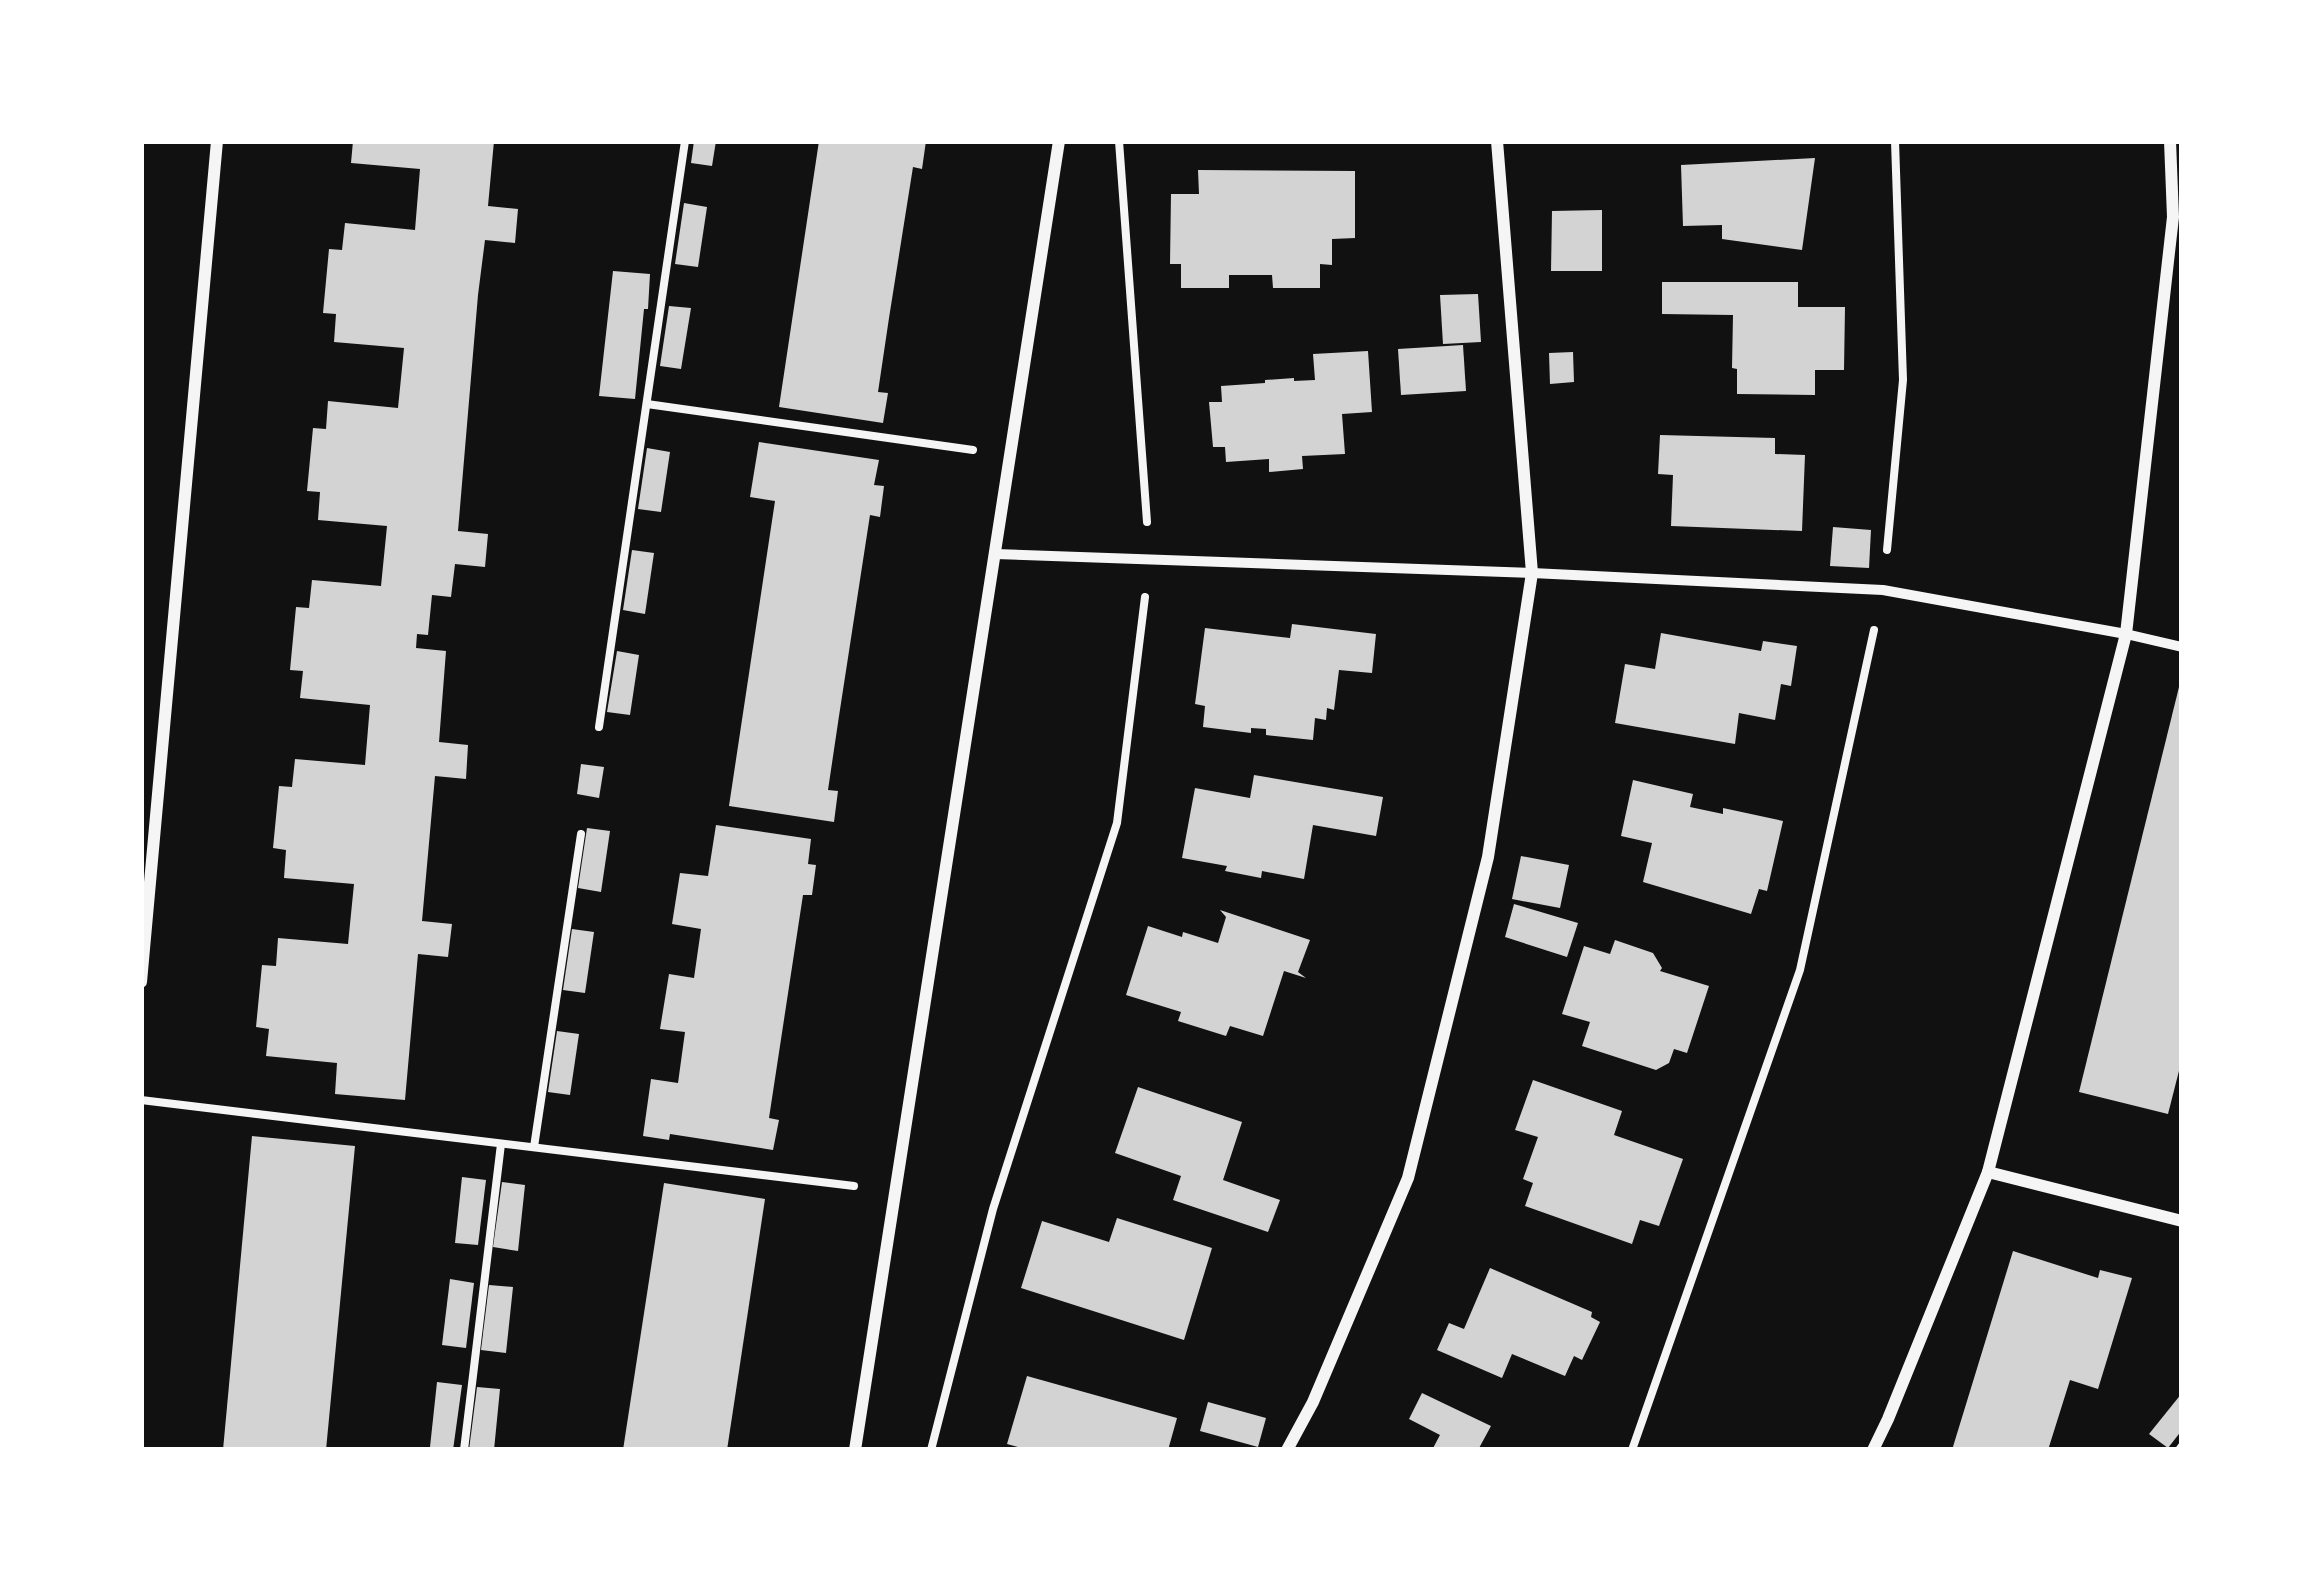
<svg xmlns="http://www.w3.org/2000/svg" width="2323" height="1591" font-family="Signika,sans-serif">
<style>
.building{fill:#d3d3d3}
.lines{fill:none;stroke-linecap:round;stroke-linejoin:round}
.path{stroke:#f5f5f5;stroke-width:8}
.pedestrian{stroke:#f5f5f5;stroke-width:10}
.minor{stroke:#f5f5f5;stroke-width:12}
</style>
<rect width="100%" height="100%" fill="#111"/>
<g class="building">
<path d="M 353,141 L 494,141 L 488,206 L 518,209 L 515,243 L 485,240 L 478,295 L 458,531 L 488,534 L 485,567 L 455,564 L 451,597 L 432,595 L 428,635 L 417,634 L 416,648 L 446,651 L 439,742 L 468,745 L 466,779 L 435,776 L 422,921 L 452,924 L 448,957 L 418,954 L 405,1100 L 335,1094 L 337,1063 L 266,1056 L 269,1029 L 256,1027 L 262,965 L 276,966 L 278,938 L 348,944 L 354,884 L 284,878 L 286,850 L 273,848 L 279,786 L 292,787 L 295,759 L 365,765 L 370,705 L 300,698 L 303,671 L 290,670 L 296,607 L 309,608 L 312,580 L 381,586 L 387,526 L 318,520 L 320,492 L 307,491 L 313,428 L 326,429 L 328,401 L 398,408 L 404,348 L 334,342 L 336,314 L 323,313 L 329,249 L 342,250 L 345,223 L 415,230 L 420,169 L 351,163 Z"/>
<path d="M 694,141 L 716,141 L 712,166 L 691,163 Z"/>
<path d="M 819,141 L 926,141 L 922,169 L 913,167 L 889,318 L 878,392 L 888,393 L 883,423 L 779,407 Z"/>
<path d="M 1815,158 L 1802,250 L 1722,239 L 1722,225 L 1683,226 L 1681,165 Z"/>
<path d="M 1198,170 L 1355,171 L 1355,238 L 1332,239 L 1332,265 L 1320,264 L 1320,288 L 1273,288 L 1272,275 L 1229,275 L 1229,288 L 1181,288 L 1181,264 L 1170,264 L 1171,194 L 1199,194 Z"/>
<path d="M 684,203 L 707,207 L 698,267 L 675,264 Z"/>
<path d="M 1602,210 L 1602,271 L 1551,271 L 1552,211 Z"/>
<path d="M 613,271 L 650,274 L 648,309 L 644,309 L 635,399 L 599,396 Z"/>
<path d="M 1662,282 L 1798,282 L 1798,307 L 1845,307 L 1844,370 L 1815,370 L 1815,395 L 1737,394 L 1737,369 L 1732,368 L 1733,315 L 1662,314 Z"/>
<path d="M 1478,294 L 1481,342 L 1443,344 L 1440,295 Z"/>
<path d="M 669,306 L 691,308 L 681,369 L 660,366 Z"/>
<path d="M 1463,345 L 1466,391 L 1401,395 L 1398,349 Z"/>
<path d="M 1368,351 L 1372,412 L 1342,414 L 1345,454 L 1302,456 L 1303,469 L 1269,472 L 1269,459 L 1226,462 L 1225,447 L 1213,447 L 1209,402 L 1222,402 L 1221,386 L 1265,383 L 1265,380 L 1294,378 L 1294,381 L 1315,380 L 1313,354 Z"/>
<path d="M 1573,352 L 1574,382 L 1550,384 L 1549,353 Z"/>
<path d="M 1660,435 L 1775,438 L 1775,454 L 1805,455 L 1802,531 L 1671,526 L 1673,475 L 1658,474 Z"/>
<path d="M 759,442 L 879,460 L 874,485 L 884,486 L 880,517 L 870,515 L 839,716 L 828,790 L 838,791 L 834,822 L 729,806 L 775,501 L 750,497 Z"/>
<path d="M 647,448 L 670,452 L 661,512 L 638,509 Z"/>
<path d="M 1833,527 L 1871,530 L 1869,568 L 1830,566 Z"/>
<path d="M 632,550 L 654,553 L 645,614 L 623,610 Z"/>
<path d="M 1292,624 L 1376,634 L 1372,673 L 1339,670 L 1334,710 L 1327,708 L 1326,720 L 1315,718 L 1313,740 L 1266,735 L 1266,729 L 1251,728 L 1251,733 L 1203,727 L 1205,706 L 1195,704 L 1205,628 L 1290,638 Z"/>
<path d="M 1661,633 L 1761,651 L 1763,641 L 1797,646 L 1791,686 L 1781,684 L 1775,720 L 1739,713 L 1735,744 L 1615,723 L 1625,664 L 1655,669 Z"/>
<path d="M 617,651 L 639,655 L 630,715 L 607,712 Z"/>
<path d="M 2180,683 L 2182,1059 L 2168,1114 L 2079,1092 Z"/>
<path d="M 581,764 L 604,767 L 599,798 L 577,794 Z"/>
<path d="M 1254,775 L 1383,797 L 1376,836 L 1313,825 L 1304,879 L 1262,871 L 1261,878 L 1225,871 L 1227,866 L 1182,858 L 1195,788 L 1250,798 Z"/>
<path d="M 1633,780 L 1693,794 L 1690,807 L 1723,814 L 1723,808 L 1783,821 L 1767,891 L 1759,889 L 1751,914 L 1643,882 L 1652,843 L 1621,836 Z"/>
<path d="M 716,825 L 811,839 L 808,864 L 816,865 L 812,895 L 803,895 L 769,1118 L 779,1120 L 773,1150 L 670,1134 L 669,1140 L 643,1136 L 651,1079 L 678,1083 L 685,1032 L 660,1029 L 669,974 L 694,978 L 701,929 L 672,924 L 680,873 L 708,876 Z"/>
<path d="M 587,828 L 610,831 L 601,892 L 578,888 Z"/>
<path d="M 1521,856 L 1569,865 L 1560,908 L 1512,899 Z"/>
<path d="M 1514,904 L 1578,923 L 1567,957 L 1505,937 Z"/>
<path d="M 1220,910 L 1310,940 L 1298,972 L 1306,978 L 1284,971 L 1263,1036 L 1230,1026 L 1226,1036 L 1178,1021 L 1181,1012 L 1126,995 L 1148,926 L 1182,937 L 1183,932 L 1218,943 L 1226,917 Z"/>
<path d="M 572,929 L 594,932 L 585,993 L 563,990 Z"/>
<path d="M 1615,940 L 1653,953 L 1662,968 L 1660,971 L 1709,986 L 1687,1053 L 1674,1049 L 1669,1063 L 1656,1070 L 1582,1046 L 1590,1022 L 1562,1014 L 1584,946 L 1610,954 Z"/>
<path d="M 557,1031 L 579,1034 L 570,1095 L 548,1092 Z"/>
<path d="M 1533,1080 L 1622,1111 L 1614,1135 L 1683,1159 L 1659,1226 L 1640,1220 L 1632,1244 L 1525,1206 L 1533,1183 L 1523,1179 L 1538,1137 L 1515,1130 Z"/>
<path d="M 1138,1087 L 1242,1122 L 1223,1180 L 1280,1200 L 1268,1232 L 1173,1200 L 1181,1176 L 1115,1153 Z"/>
<path d="M 252,1136 L 355,1146 L 326,1450 L 223,1450 Z"/>
<path d="M 462,1177 L 486,1180 L 478,1245 L 455,1243 Z"/>
<path d="M 502,1182 L 525,1185 L 518,1251 L 493,1247 Z"/>
<path d="M 664,1183 L 765,1199 L 727,1450 L 623,1450 Z"/>
<path d="M 1117,1218 L 1212,1248 L 1184,1340 L 1021,1288 L 1042,1221 L 1109,1242 Z"/>
<path d="M 2013,1251 L 2098,1278 L 2100,1270 L 2132,1278 L 2098,1389 L 2070,1380 L 2048,1450 L 1952,1450 Z"/>
<path d="M 1490,1268 L 1592,1312 L 1591,1317 L 1600,1322 L 1582,1360 L 1574,1356 L 1565,1376 L 1512,1354 L 1502,1378 L 1437,1350 L 1449,1323 L 1464,1329 Z"/>
<path d="M 450,1279 L 474,1283 L 466,1348 L 442,1345 Z"/>
<path d="M 489,1285 L 513,1287 L 506,1353 L 481,1350 Z"/>
<path d="M 1027,1376 L 1177,1418 L 1168,1450 L 1029,1450 L 1007,1444 Z"/>
<path d="M 437,1382 L 462,1385 L 453,1450 L 430,1447 Z"/>
<path d="M 477,1387 L 500,1389 L 494,1450 L 469,1450 Z"/>
<path d="M 1422,1393 L 1491,1426 L 1478,1450 L 1432,1450 L 1440,1435 L 1409,1419 Z"/>
<path d="M 2182,1393 L 2182,1430 L 2168,1448 L 2149,1434 Z"/>
<path d="M 1208,1402 L 1266,1418 L 1258,1447 L 1200,1431 Z"/>
</g>
<g class="lines">
<g class="path">
<path d="M 1119,141 L 1147,522"/>
<path d="M 647,404 L 973,450"/>
<path d="M 1887,550 L 1903,380 L 1895,141"/>
<path d="M 599,727 L 685,141"/>
<path d="M 141,1100 L 854,1186"/>
<path d="M 534,1147 L 581,834"/>
<path d="M 464,1450 L 501,1144"/>
<path d="M 931,1450 L 993,1209 L 1117,823 L 1145,597"/>
<path d="M 1632,1450 L 1800,970 L 1874,630"/>
<path d="M 2179,1450 L 2182,1446"/>
</g>
<path class="pedestrian" d="M 995,554 L 1532,573 L 1883,590 L 2126,634 L 2182,647"/>
<g class="minor">
<path d="M 141,982 L 217,141"/>
<path d="M 1988,1172 L 2182,1221"/>
<path d="M 855,1450 L 1059,141"/>
<path d="M 1287,1450 L 1313,1402 L 1408,1178 L 1488,857 L 1532,573 L 1497,141"/>
<path d="M 1873,1450 L 1888,1419 L 1988,1172 L 2126,634 L 2173,217 L 2170,141"/>
</g>
</g>
<rect width="2323" height="1591" fill="none" stroke="#ffffff" stroke-width="288"/>
</svg>
